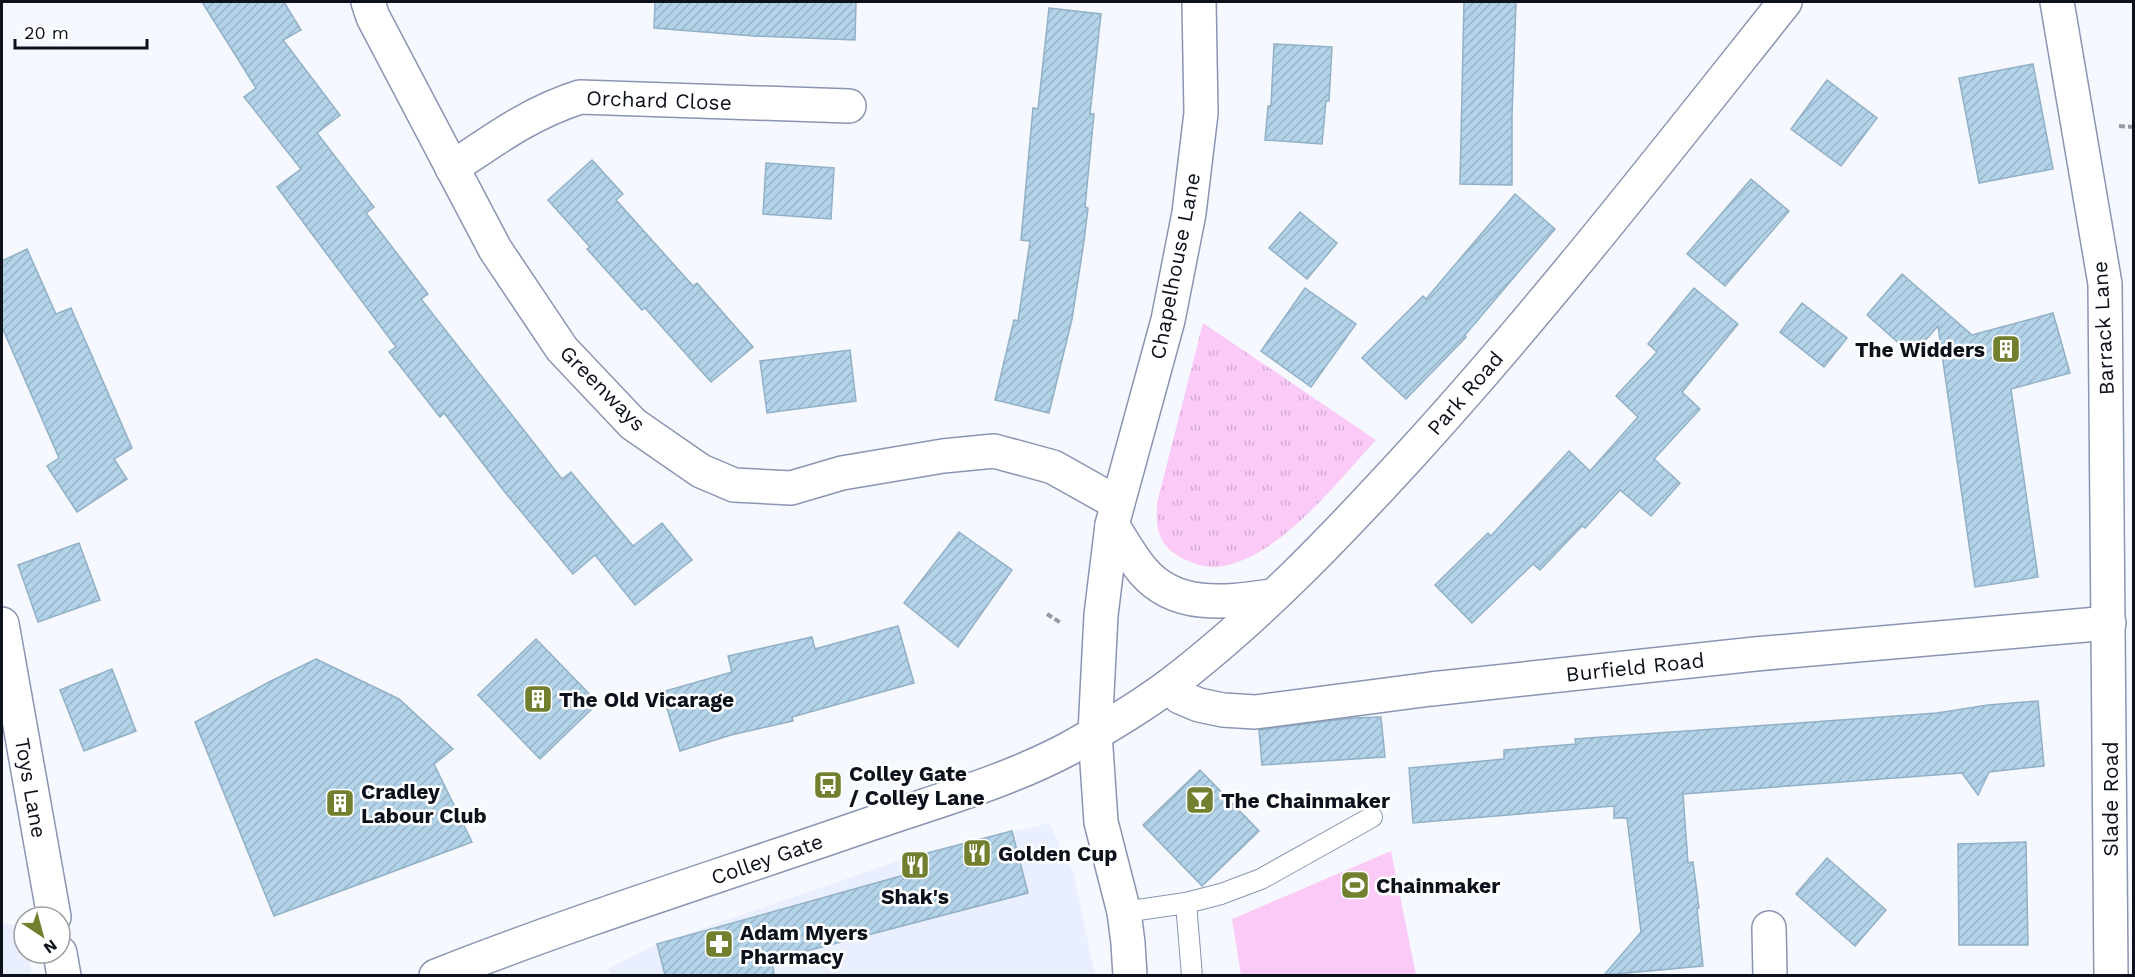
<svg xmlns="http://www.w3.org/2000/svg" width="2135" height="977" font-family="'Work Sans',sans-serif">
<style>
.built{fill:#e9efff}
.grass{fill:url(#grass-tufts)}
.pitch{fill:#fbcaf7}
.building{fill:url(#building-hatch);stroke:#92b0c6;stroke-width:1.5}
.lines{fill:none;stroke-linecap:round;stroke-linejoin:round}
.service-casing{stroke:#8a95b2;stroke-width:22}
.minor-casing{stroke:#8a95b2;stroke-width:36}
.tertiary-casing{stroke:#8a95b2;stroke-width:36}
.secondary-casing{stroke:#8a95b2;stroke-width:36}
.trunk-casing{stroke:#8a95b2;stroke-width:36}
.path{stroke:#979aa2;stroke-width:4;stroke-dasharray:6 3;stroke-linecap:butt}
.service{stroke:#fff;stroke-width:20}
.minor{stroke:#fff;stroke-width:33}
.tertiary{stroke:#fff;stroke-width:33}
.secondary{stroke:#fff;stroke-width:33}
.trunk{stroke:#fff;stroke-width:33}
.labels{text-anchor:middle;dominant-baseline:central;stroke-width:5;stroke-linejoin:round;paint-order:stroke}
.street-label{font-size:21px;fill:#0d111c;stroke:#fff}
.poi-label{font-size:21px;font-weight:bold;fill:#0d111c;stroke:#fff;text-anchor:start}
</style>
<defs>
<pattern id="grass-tufts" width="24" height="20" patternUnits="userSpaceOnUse" patternTransform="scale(1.5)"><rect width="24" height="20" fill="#fbcaf7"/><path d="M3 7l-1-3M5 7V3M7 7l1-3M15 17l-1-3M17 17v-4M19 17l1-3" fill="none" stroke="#d6acd3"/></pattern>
<pattern id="building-hatch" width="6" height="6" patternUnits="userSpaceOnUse" patternTransform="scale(1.5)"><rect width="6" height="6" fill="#b3d3e9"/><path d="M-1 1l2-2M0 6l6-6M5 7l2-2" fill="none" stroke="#99b4c7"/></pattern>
</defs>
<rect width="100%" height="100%" fill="#f6f8ff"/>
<g class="built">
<path d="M 1049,823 L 1073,871 L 1095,975 L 611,976 L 609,968 L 657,944 L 904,859 Z"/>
<path d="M 2,923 L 23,926 L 24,953 L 28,953 L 32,975 L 2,975 Z"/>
</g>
<path class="grass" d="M 1203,323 L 1376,440 C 1336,483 1278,560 1217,567 C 1205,568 1192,563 1182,558 C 1157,545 1156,528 1157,503 Z"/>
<path class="pitch" d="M 1391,851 L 1416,975 L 1241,975 L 1232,919 Z"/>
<g class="building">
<path d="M 202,2 L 284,2 L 301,30 L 283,40 L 340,115 L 317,133 L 374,207 L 366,213 L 428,294 L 421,299 L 562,479 L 571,472 L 633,546 L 662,523 L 692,560 L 635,605 L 595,555 L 573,574 L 504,491 L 444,413 L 440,417 L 389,352 L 396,347 L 277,187 L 301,169 L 244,97 L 256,88 Z"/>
<path d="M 655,2 L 856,2 L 855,40 L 754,36 L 654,28 Z"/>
<path d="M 1464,2 L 1516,2 L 1512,116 L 1512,185 L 1460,184 Z"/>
<path d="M 1049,8 L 1101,14 L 1090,114 L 1094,114 L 1085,207 L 1088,208 L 1084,241 L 1072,319 L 1049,413 L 995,400 L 1014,320 L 1018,321 L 1030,241 L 1021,240 L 1033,108 L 1038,109 Z"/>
<path d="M 1274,44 L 1332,47 L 1329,101 L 1326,101 L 1322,144 L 1265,140 L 1268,106 L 1271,106 Z"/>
<path d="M 2033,64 L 2053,169 L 1979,183 L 1959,78 Z"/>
<path d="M 1827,80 L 1877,118 L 1841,166 L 1791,129 Z"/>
<path d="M 592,160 L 623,194 L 616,200 L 693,286 L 697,283 L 753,347 L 711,382 L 645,308 L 642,310 L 587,249 L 590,247 L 548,200 Z"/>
<path d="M 766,163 L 834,168 L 831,219 L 763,214 Z"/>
<path d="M 1751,179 L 1789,211 L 1725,286 L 1687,254 Z"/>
<path d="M 1515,194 L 1555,229 L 1465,335 L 1466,337 L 1406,399 L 1362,358 L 1423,296 L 1426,299 Z"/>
<path d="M 1300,212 L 1337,243 L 1307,279 L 1269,248 Z"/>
<path d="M 27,249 L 56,314 L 71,308 L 132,448 L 114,459 L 127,479 L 77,512 L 47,466 L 59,458 L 2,327 L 2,261 Z"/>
<path d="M 1902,274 L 1972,335 L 2053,313 L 2070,373 L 2011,389 L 2038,577 L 1975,587 L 1938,326 L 1912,355 L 1867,315 Z"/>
<path d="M 1305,288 L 1356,324 L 1311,387 L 1261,351 Z"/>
<path d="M 1694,288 L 1738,324 L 1682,392 L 1700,409 L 1654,459 L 1680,483 L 1651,516 L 1620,490 L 1585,528 L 1582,526 L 1540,570 L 1533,564 L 1472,623 L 1435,585 L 1488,533 L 1491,536 L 1569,451 L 1590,471 L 1638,417 L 1616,396 L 1657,352 L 1648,344 Z"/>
<path d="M 1802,303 L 1847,338 L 1824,367 L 1780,332 Z"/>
<path d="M 850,350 L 856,401 L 767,413 L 760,361 Z"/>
<path d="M 959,532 L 1012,570 L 958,647 L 904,603 Z"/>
<path d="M 79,543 L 100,600 L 38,622 L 18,565 Z"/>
<path d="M 898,626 L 914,683 L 792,717 L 793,721 L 731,735 L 680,751 L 662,692 L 732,672 L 728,656 L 812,637 L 815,649 Z"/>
<path d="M 536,639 L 598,703 L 540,759 L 478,695 Z"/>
<path d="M 316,659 L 399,699 L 453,749 L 434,764 L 472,842 L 274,916 L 195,722 L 269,682 Z"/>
<path d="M 112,669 L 136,731 L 84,751 L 60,690 Z"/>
<path d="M 2038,701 L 2044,766 L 1989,772 L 1978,795 L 1962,773 L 1683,794 L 1688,863 L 1693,862 L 1699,908 L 1697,908 L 1703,966 L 1604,975 L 1641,932 L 1627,818 L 1614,818 L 1614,806 L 1413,823 L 1409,768 L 1504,759 L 1504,750 L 1576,744 L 1575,739 L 1937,713 L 1988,705 Z"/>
<path d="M 1381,717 L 1385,757 L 1262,765 L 1259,730 L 1352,718 Z"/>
<path d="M 1200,770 L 1259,831 L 1202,886 L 1143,825 Z"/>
<path d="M 1012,831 L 1028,893 L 772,960 L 774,975 L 665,975 L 657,944 L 908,874 L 904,859 Z"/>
<path d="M 2026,842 L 2028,945 L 1959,945 L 1958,844 Z"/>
<path d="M 1827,858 L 1886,910 L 1855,946 L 1796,894 Z"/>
</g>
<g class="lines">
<g class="service-casing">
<g id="service">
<path d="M 1186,903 L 1192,976"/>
<path d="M 1124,912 L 1186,903 L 1221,894 L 1261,879 L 1372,817"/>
</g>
</g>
<g class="minor-casing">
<g id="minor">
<path d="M 368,2 L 373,17 L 495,249 L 562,349 L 633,424 L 701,471 L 734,485 L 791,488 L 842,473 L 943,456 L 994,451 L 1053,467 L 1117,503"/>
<path d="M 2057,2 L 2105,284 L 2111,976"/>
<path d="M 452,168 C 495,139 530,113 580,97 L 849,106"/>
<path d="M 1168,687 L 1180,697 L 1199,705 L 1223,710 L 1255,712 L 1431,689 L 1755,654 L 2109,623"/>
<path d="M 1769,928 L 1770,976"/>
</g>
</g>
<g class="tertiary-casing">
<g id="tertiary">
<path d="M 1112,525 C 1122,540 1131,557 1143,571 C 1176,610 1227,602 1272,596"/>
<path d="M 2,624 L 54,917"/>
<path d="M 1095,733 L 1101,615 L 1112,525 L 1168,320 L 1189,213 L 1201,113 L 1199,2"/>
<path d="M 60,953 L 64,976"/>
</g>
</g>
<g class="secondary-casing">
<path id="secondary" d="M 1095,733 L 1101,822 L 1124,912 L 1128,943 L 1130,976"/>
</g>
<g class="trunk-casing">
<path id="trunk" d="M 436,976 C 578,920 723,875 867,825 C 933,802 1006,782 1068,749 C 1102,730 1138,709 1170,685 C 1259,617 1337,535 1412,453 C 1544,308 1664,154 1785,2"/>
</g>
<g class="path">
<path d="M 2119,126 L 2134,127"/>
<path d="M 1047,614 L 1061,623"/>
</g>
<use href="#service" class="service"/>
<use href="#minor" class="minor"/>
<use href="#tertiary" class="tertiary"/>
<use href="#secondary" class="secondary"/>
<use href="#trunk" class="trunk"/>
</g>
<defs>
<g id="building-square" transform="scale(1.5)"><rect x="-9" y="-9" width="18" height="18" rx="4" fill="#70802f" stroke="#fff"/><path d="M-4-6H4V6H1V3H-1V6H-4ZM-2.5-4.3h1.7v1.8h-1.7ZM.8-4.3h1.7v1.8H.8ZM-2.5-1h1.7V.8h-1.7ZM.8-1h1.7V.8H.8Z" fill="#fff"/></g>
<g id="bus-square" transform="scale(1.5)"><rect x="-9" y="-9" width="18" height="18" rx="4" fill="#70802f" stroke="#fff"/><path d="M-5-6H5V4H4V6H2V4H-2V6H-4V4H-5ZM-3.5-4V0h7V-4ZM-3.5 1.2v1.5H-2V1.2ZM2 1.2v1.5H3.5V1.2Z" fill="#fff"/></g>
<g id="bar-square" transform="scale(1.5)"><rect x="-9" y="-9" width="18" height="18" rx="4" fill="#70802f" stroke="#fff"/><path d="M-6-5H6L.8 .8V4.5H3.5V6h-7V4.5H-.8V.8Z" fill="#fff"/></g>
<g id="restaurant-square" transform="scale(1.5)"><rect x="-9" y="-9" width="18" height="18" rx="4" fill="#70802f" stroke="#fff"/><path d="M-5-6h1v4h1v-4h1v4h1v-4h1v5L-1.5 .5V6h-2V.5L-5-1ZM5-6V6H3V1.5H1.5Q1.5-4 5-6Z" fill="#fff"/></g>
<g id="stadium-square" transform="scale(1.5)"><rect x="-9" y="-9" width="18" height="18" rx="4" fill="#70802f" stroke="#fff"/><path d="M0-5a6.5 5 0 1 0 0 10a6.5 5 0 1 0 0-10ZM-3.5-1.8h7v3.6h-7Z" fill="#fff"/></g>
<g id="pharmacy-square" transform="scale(1.5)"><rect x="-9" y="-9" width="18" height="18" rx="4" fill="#70802f" stroke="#fff"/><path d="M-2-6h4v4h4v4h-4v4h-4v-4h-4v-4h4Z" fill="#fff"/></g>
</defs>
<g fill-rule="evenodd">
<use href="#building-square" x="2006" y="349"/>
<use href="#building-square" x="538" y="699"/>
<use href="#bus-square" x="828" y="785"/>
<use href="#bar-square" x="1200" y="800"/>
<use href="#building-square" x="340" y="803"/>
<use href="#restaurant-square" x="977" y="853"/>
<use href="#restaurant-square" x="915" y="865"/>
<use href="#stadium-square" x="1355" y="885"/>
<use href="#pharmacy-square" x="719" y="944"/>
</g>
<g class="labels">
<g class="street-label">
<text transform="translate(659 100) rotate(2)">Orchard Close</text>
<text transform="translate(1175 266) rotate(-79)">Chapelhouse Lane</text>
<text transform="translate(2103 328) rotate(-93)">Barrack Lane</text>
<text transform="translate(603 388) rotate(45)">Greenways</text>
<text transform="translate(1465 393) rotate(-49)">Park Road</text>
<text transform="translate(1635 667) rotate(-6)">Burfield Road</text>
<text transform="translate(31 788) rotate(80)">Toys Lane</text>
<text transform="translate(2110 799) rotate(-90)">Slade Road</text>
<text transform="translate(767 859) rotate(-19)">Colley Gate</text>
</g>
<g class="poi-label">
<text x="1985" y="349" text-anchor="end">The Widders</text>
<text x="559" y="699">The Old Vicarage</text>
<text x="849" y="773">Colley Gate<tspan x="849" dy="24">/ Colley Lane</tspan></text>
<text x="361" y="791">Cradley<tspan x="361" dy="24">Labour Club</tspan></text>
<text x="1221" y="800">The Chainmaker</text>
<text x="998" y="853">Golden Cup</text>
<text x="1376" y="885">Chainmaker</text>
<text x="915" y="896" text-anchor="middle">Shak's</text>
<text x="740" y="932">Adam Myers<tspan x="740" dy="24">Pharmacy</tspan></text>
</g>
</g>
<rect width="2135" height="977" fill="none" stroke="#0d111c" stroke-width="6"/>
<g transform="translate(42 935) rotate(144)"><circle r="28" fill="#ffffff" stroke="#9ea0a4" stroke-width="1.5"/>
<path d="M0-4.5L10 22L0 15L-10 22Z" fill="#70802f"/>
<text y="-9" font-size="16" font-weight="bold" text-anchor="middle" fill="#0d111c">N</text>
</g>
<path d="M15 39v9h132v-9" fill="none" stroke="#0d111c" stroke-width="3"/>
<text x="24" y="39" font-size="18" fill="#0d111c" stroke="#ffffff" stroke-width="4.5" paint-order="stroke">20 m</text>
</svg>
